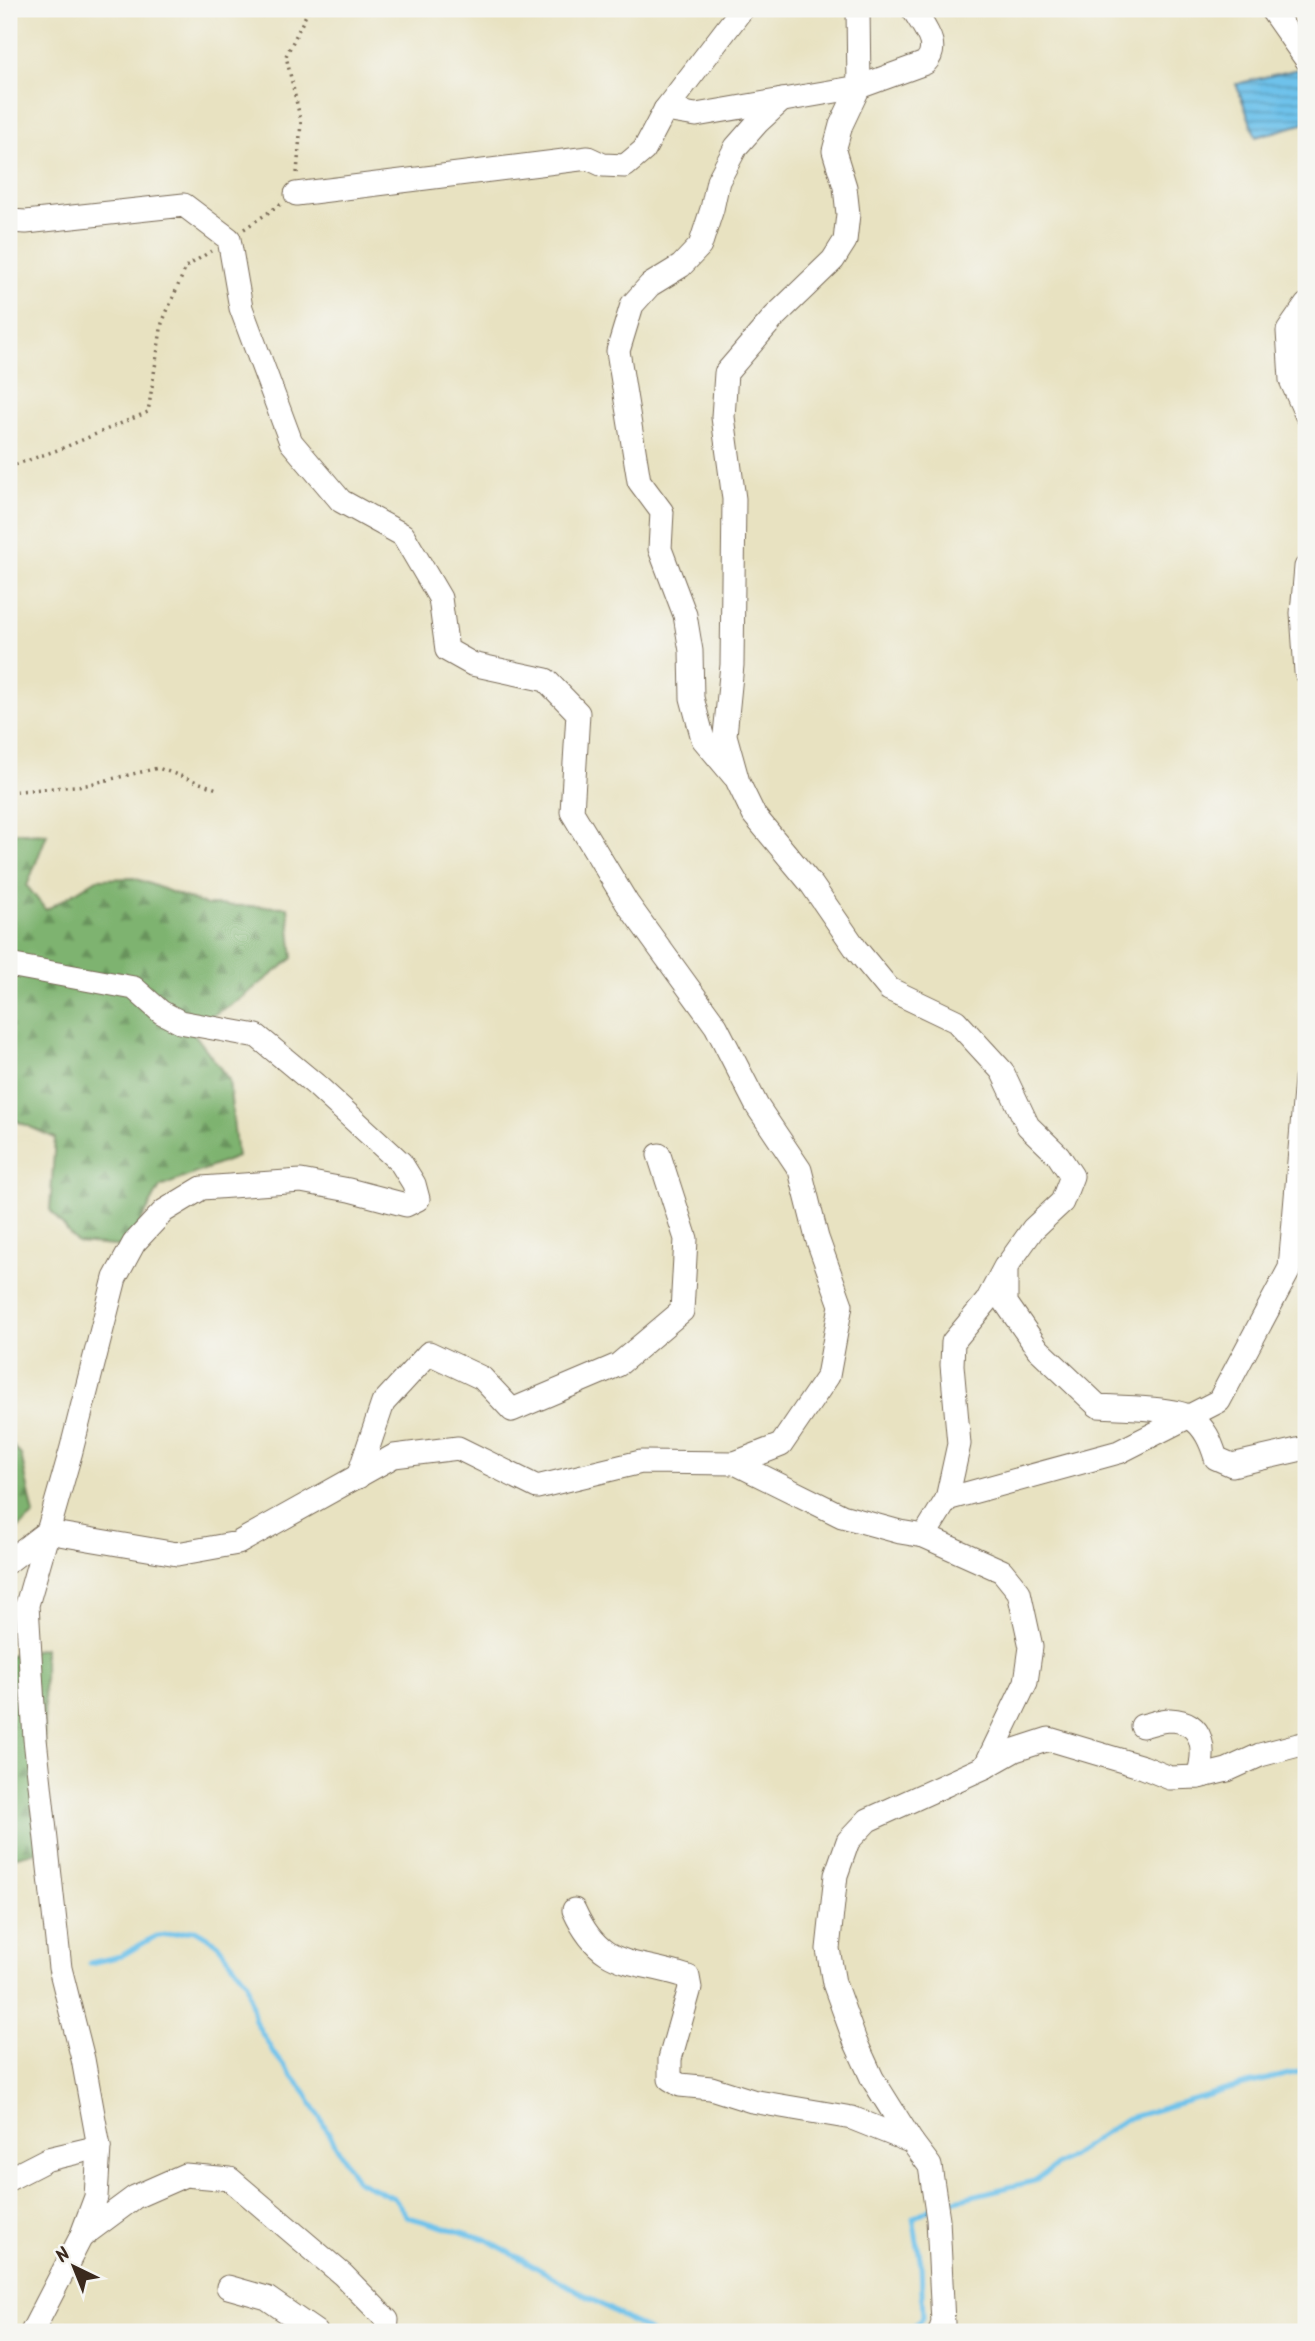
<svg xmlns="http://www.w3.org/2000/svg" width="1315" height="2341" font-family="Kalam,sans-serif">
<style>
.forest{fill:url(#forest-firs);stroke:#5c6e47;stroke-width:2}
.water{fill:url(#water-rules);stroke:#547684;stroke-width:2}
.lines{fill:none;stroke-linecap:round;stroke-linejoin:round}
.stream{stroke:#6ec2eb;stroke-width:5}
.minor-casing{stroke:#786a57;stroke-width:25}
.path{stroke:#786a57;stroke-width:3.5;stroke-dasharray:2 5;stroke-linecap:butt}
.minor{stroke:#fff;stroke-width:23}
</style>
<defs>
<pattern id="forest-firs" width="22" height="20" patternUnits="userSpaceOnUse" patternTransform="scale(1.75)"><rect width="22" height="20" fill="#7eb370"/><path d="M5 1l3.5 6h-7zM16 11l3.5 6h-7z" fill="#68925b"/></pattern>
<pattern id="water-rules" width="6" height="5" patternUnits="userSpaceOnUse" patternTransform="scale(1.75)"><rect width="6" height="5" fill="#6ec2eb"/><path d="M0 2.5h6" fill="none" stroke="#5c9ebe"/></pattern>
</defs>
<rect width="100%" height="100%" fill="#f6f6f2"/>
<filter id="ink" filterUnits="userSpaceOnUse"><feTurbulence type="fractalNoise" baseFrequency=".0143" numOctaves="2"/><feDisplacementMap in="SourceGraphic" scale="14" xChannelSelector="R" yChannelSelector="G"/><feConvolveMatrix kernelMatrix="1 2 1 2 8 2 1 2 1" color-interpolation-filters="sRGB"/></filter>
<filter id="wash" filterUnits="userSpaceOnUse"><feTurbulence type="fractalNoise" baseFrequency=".00686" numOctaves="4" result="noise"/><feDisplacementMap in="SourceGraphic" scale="28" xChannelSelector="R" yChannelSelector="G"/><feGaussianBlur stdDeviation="1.57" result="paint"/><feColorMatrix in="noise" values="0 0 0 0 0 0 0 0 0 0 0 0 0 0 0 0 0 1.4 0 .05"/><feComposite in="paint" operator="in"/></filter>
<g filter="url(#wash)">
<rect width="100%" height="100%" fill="#e8e2c1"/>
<g class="forest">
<path d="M 9,832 L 47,834 L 27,886 L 46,910 L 97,879 L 134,878 L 206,905 L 288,907 L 293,958 L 239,1000 L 190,1028 L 229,1080 L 237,1157 L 160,1187 L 127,1247 L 77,1243 L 50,1210 L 55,1138 L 12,1119 L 9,1122 Z"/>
<path d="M 9,1442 L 21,1455 L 34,1515 L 9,1536 Z"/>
<path d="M 44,1648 L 45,1849 L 9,1858 L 9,1655 Z"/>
</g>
<path class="water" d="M 1298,69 L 1306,98 L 1306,123 L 1256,137 L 1236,84 Z"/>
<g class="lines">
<g class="stream">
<path d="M 90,1963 L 121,1956 L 154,1937 L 195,1930 L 216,1942 L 247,1982 L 255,2021 L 273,2052 L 305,2092 L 356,2180 L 394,2198 L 408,2217 L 486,2239 L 650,2332"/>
<path d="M 943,2203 L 1034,2181 L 1125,2119 L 1239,2086 L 1306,2070"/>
<path d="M 910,2332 L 923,2317 L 921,2264 L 913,2218 L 931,2208"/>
</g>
</g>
</g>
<g filter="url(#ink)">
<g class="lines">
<g class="minor-casing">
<g id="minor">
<path d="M 858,9 L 859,87 L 841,125 L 834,151 L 845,187 L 848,214 L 845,241 L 833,260 L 775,316 L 726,373 L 723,417 L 734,499 L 732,665 L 725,735 L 738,782 L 754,815 L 812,885 L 856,949 L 889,989 L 956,1021 L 1002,1071 L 1028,1126 L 1058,1155 L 1072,1176 L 1062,1202 L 1033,1229 L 1006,1267 L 1006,1303 L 1038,1349 L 1098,1406 C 1118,1407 1175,1408 1190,1417 C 1205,1427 1211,1442 1216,1458 L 1232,1465 L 1306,1448"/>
<path d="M 1271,9 L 1306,59"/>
<path d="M 665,110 L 696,115 L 859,87 L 925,63 C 942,46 923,27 913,9"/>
<path d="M 296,194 L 588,158 L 603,165 L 625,166 L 644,150 L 665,110 L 742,9"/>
<path d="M 9,221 L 26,222 L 184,205 L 229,239 L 241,308 L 291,442 L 341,501 L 403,535 L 440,598 L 447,650 L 472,664 L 546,680 L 578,713 L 572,812 L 627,903 L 716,1026 L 757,1106 L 800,1170 L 817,1238 L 841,1305 L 828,1376 L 781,1445 L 735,1463 L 641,1462 L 537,1487 L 458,1448 L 394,1456 L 238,1543 L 177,1554 L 47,1532 L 9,1561"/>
<path d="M 1306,305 L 1288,331 L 1291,380 L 1306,414"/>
<path d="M 1306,567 L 1302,613 L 1306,672"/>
<path d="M 734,776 L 703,739 L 692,698 L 691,651 L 685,615 L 660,549 L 662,512 L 639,481 L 618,351 L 632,305 L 650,285 L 681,266 L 700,246 L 712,209 L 718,181 L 736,147 L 758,122 L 782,100"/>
<path d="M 9,965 L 134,988 L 161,1012 L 180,1022 L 257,1036 L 316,1085 L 401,1163 L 414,1184 L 418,1199 L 406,1205 L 349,1190 L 301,1181 L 202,1188 L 164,1211 L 134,1243 L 115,1278 L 71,1451 L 27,1605 L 35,1739 L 60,1968 L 83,2059 L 99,2147 L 96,2197 L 81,2237 L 32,2332"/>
<path d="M 735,1463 L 842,1516 L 900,1532 L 924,1536 L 947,1499 L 959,1444 L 952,1365 L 953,1342 L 987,1301 L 1005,1267"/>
<path d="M 358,1477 L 383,1403 L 429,1353 L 482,1378 L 512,1410 L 618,1365 L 682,1311 L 686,1239 L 659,1155"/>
<path d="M 947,1499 L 1119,1452 L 1219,1401 L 1290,1268 L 1306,1079"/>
<path d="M 924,1536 L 1002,1571 L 1019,1592 L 1031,1647 L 1026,1682 L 985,1767"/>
<path d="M 1142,1726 C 1151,1724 1161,1720 1170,1720 C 1205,1721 1206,1751 1198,1777"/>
<path d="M 574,1910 C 602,1972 632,1958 688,1977 L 690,1988 L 670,2059 L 670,2079 L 680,2085 L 711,2088 L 752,2101 L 852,2118 L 912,2142"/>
<path d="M 9,2179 L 48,2159 L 99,2147"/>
<path d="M 81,2237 L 135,2197 L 185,2175 L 230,2179 L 343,2275 L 387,2320 L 386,2332"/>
<path d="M 228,2287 L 267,2298 L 316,2332"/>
<path d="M 940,2332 L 943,2323 L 938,2219 L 930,2166 L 912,2142 L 872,2078 L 855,2041 L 834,1983 L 828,1949 L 836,1875 L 848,1841 L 868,1820 L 985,1767 L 1015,1750 L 1049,1739 L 1143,1767 L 1170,1778 L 1198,1777 L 1227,1770 L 1260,1755 L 1306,1743"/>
</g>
</g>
<g class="path">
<path d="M 297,173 L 301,122 L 286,56 L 309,9"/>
<path d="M 244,229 L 281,204"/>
<path d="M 9,467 L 63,448 L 148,412 L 162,323 L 186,267 L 211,251"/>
<path d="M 9,792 L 86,785 L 158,768 L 217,789"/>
</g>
<use href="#minor" class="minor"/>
</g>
</g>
<rect width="1315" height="2341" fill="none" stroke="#f6f6f2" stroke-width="35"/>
<g transform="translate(74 2267) rotate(317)" stroke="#f6f6f2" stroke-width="5" paint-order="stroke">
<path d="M0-5L12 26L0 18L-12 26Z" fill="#3b2a1e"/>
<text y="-10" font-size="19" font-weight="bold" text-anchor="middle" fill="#3b2a1e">N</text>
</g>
</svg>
